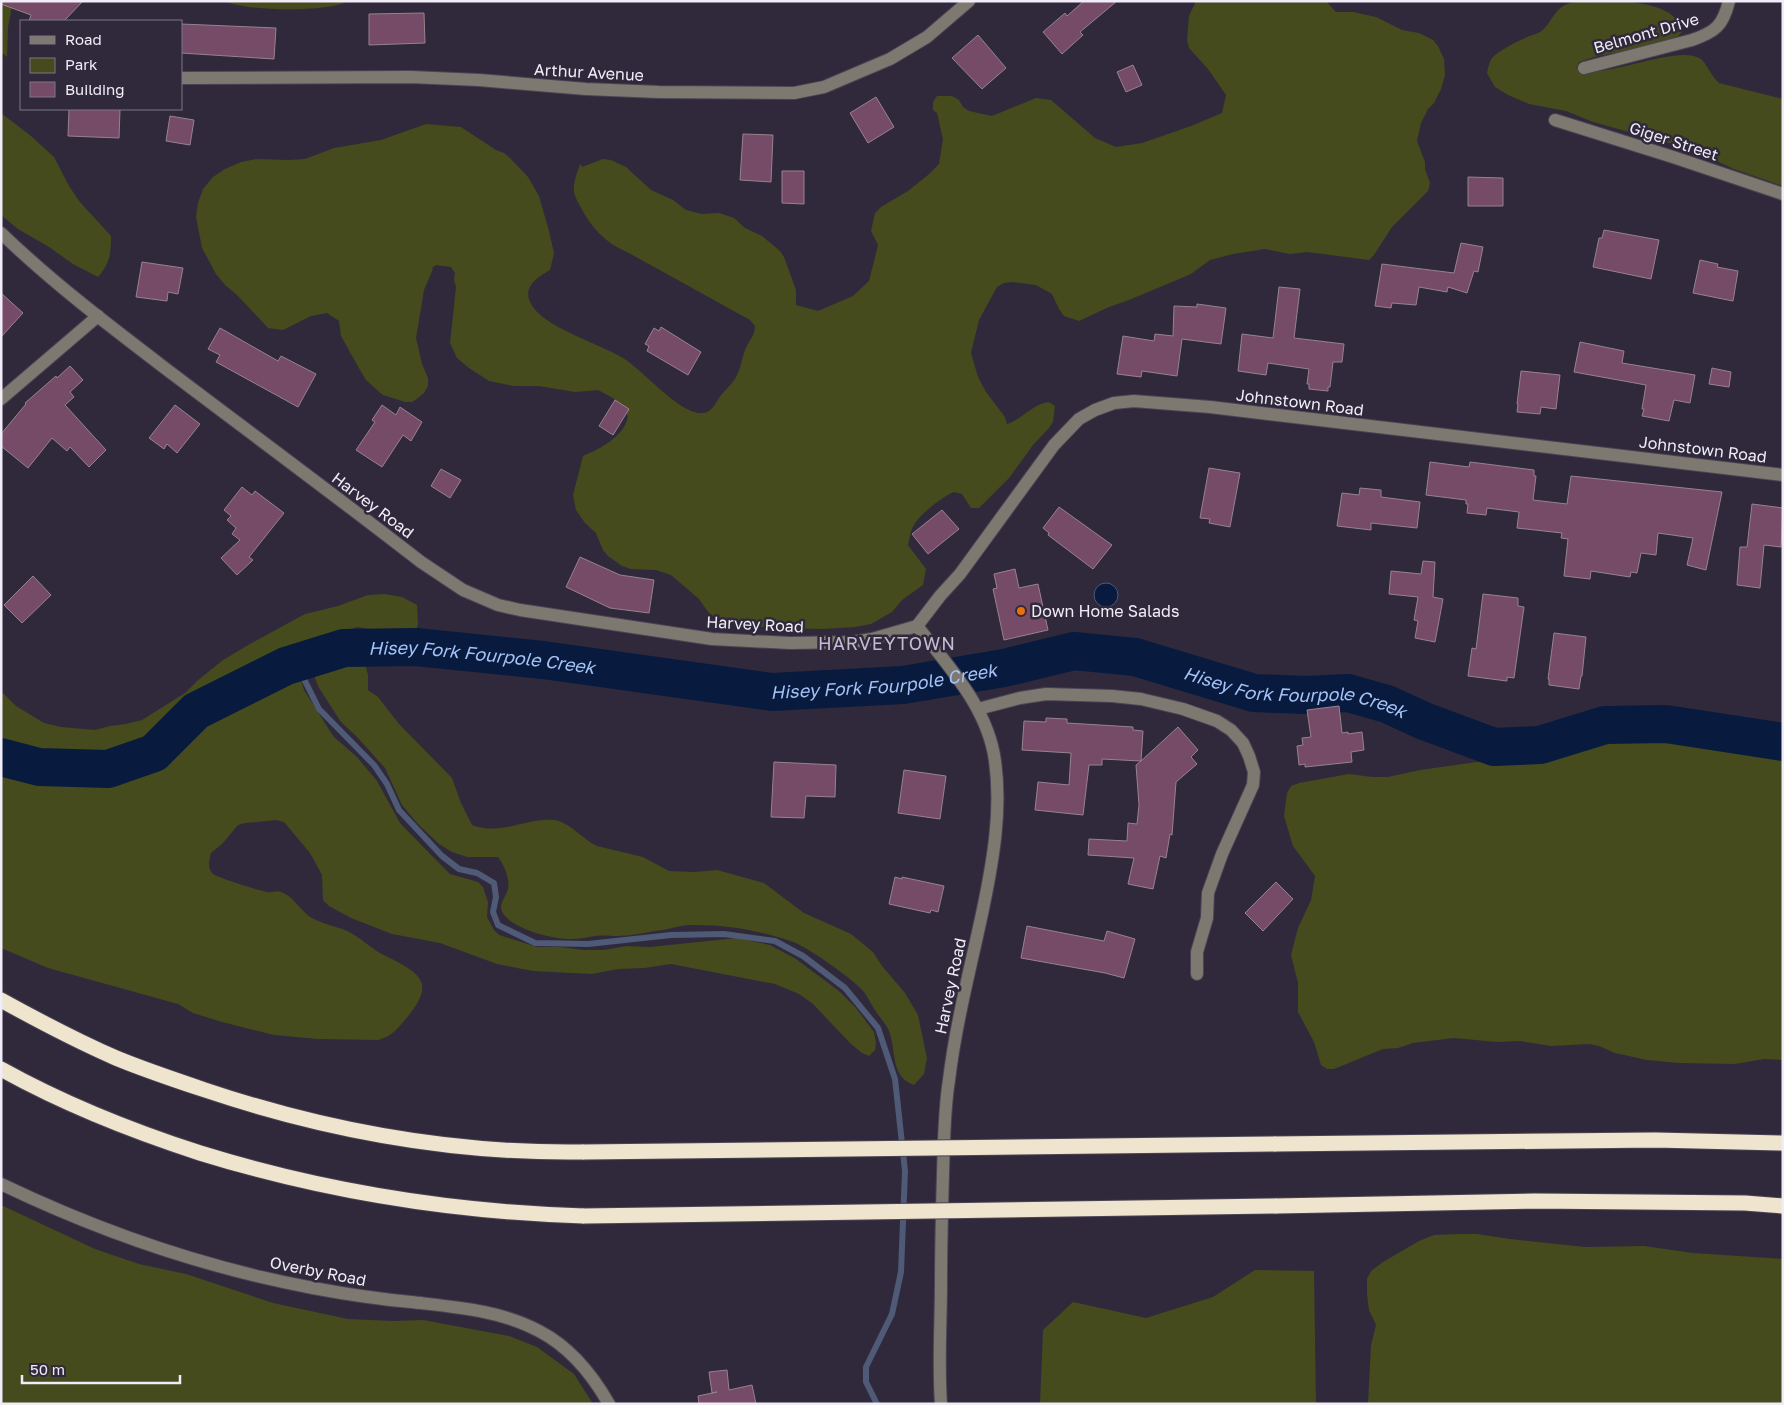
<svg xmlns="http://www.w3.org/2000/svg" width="1784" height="1405" font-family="'Golos Text',sans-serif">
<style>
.green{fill:#454b1c}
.water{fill:#081b3e;stroke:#4e5a76}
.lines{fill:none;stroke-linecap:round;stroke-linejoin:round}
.stream{stroke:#4e5a76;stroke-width:6}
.river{stroke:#081b3e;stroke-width:38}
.building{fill:#764b68;stroke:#97828f}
.minor-casing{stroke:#4b4455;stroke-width:14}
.highway-casing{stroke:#4b4455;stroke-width:17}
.minor{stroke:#7e7970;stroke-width:12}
.highway{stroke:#efe4cd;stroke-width:15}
.highway-bridge-casing{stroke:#4b4455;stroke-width:17;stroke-linecap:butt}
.highway-bridge{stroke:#efe4cd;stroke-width:15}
.food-dot{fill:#e8710a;stroke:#30293b;stroke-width:2}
.labels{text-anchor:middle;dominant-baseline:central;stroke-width:5;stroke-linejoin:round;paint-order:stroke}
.street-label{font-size:16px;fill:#f0ecf8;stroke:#30293b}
.poi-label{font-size:16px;fill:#f0ecf8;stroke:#30293b;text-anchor:start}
.neighbourhood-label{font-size:18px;letter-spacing:1px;fill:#c3bbd2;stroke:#30293b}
.water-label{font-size:18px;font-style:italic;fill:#a4c2f6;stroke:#30293b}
</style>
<rect width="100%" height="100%" fill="#30293b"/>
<g class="green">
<path d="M 1,1 L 13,1 L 8,27 L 7,57 L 1,52 Z"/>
<path d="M 223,1 L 348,1 C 327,13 245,11 223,1 Z"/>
<path d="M 1196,1 L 1326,1 L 1336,12 L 1353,12 L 1376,17 L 1402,30 L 1419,33 L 1433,40 L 1438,46 L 1444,59 L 1445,75 L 1441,89 L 1434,103 L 1428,109 L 1421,123 L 1417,141 L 1425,162 L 1425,169 L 1430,183 L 1428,191 L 1392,227 L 1374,255 L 1369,260 L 1307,252 L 1290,254 L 1265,249 L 1233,254 L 1210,260 L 1191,274 L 1129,300 L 1109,307 L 1079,321 L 1064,316 L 1059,309 L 1052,294 L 1036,285 L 1012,282 L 1004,283 L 997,287 L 979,320 L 971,353 L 978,377 L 986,392 L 1005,417 L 1007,424 C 1023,419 1032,404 1049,402 L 1055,406 L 1053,422 L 1049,428 L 1033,445 L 1009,478 L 979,508 L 971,508 L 962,494 L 954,492 C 942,497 920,514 914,525 C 910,531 910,538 908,545 L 926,569 L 923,585 L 902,600 L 892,612 L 871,624 L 855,627 L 823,629 L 775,628 L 738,625 L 721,622 L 708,612 L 699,599 L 671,575 L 656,570 L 631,569 L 622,566 L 608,556 L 603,550 L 596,533 L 585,523 L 576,510 L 573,495 L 583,456 C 600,449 625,436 628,416 L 613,398 L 598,390 L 575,392 L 539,386 L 514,386 L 489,381 L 469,368 L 457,358 L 450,343 L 456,287 L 454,280 L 455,273 L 451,267 L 436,265 L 432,268 L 433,269 L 424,290 L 416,338 L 422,364 L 428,378 L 428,386 L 424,393 L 418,398 L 412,402 L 405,402 L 383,395 L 377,390 L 366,380 L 356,363 L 341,336 L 339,321 L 327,313 L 311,316 L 283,330 L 268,328 L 237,295 L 225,285 L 216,274 L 202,248 L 196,217 L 198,203 L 203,189 L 213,177 L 225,169 L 241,162 L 256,159 L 288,160 L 305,159 L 334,148 L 381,140 L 426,124 L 461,127 L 496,150 L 504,153 L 510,158 L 528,177 L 539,196 L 549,231 L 554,253 L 550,270 C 538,277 523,286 530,302 C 541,327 599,343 623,358 C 643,370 681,416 703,413 C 714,412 716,400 723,393 C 728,387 734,382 737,375 C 741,367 742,358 745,350 C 749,340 755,336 755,326 L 750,320 L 627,252 C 605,243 591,227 580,206 C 577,200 573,194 574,187 C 574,180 578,171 580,164 L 582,167 L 603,159 L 611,160 L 626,167 L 651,190 L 673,200 L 686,210 L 702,214 L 719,213 L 734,218 L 745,228 L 762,236 L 780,251 L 784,257 L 796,290 L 796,305 L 818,311 L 853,296 L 869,281 L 878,245 L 871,231 L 875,213 L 881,207 L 908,191 L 928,175 L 939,164 L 943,139 L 937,113 L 933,110 L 933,102 L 937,96 L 952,96 L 959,100 L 963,107 L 969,111 L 992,116 L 1036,98 L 1051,100 L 1095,138 L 1116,147 L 1142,143 L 1191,126 L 1222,113 L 1226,95 L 1208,69 L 1189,48 L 1187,40 L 1189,16 Z"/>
<path d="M 1612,1 C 1634,2 1678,4 1682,32 L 1676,38 C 1661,42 1645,48 1630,50 C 1612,53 1595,56 1579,62 L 1576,68 C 1581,69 1587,71 1592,71 C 1618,73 1681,45 1701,59 C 1707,64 1711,76 1719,83 L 1783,99 L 1783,186 L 1734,169 L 1690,149 L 1593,122 L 1566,111 L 1529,104 L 1508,95 L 1495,87 L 1487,73 C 1488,68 1489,62 1492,58 C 1498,51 1516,42 1525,38 C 1530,35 1535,35 1540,32 C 1552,24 1554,7 1570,3 C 1584,0 1598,4 1612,1 Z"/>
<path d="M 1,113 L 31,136 L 54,157 L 69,186 L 79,201 L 111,236 C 111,254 110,263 98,277 L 73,264 L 49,247 L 18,229 L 1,215 Z"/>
<path d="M 385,594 L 402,597 L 417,605 L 418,624 L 416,631 L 409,633 L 394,634 L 358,627 L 311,639 L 197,694 L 187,706 L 175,717 L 128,747 L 107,756 L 99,757 L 69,752 L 45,755 L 30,754 L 1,747 L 1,691 L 16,706 L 44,723 L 61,727 L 95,730 L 110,726 L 126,724 L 142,720 L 185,693 L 197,681 L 223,660 L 250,644 L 305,614 L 338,606 L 368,595 Z"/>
<path d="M 343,655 L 358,658 L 365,663 L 368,675 L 368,690 L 378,697 L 399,724 L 452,778 L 461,803 L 472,825 C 500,836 526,818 554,820 C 570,822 582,839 597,846 L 643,857 L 669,871 L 694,872 L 717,870 L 764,883 L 804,913 L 851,934 L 873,952 L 882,966 L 905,993 L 918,1015 L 927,1058 L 924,1074 L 914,1085 C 888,1076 898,1047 887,1027 C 882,1019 876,1013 872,1005 C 869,1001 867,996 864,992 C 854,980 808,947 793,942 C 759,930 724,924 689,925 C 677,926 667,930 655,931 C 643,933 630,936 617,936 C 610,936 602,935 595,936 C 587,937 580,939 572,939 C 555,940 517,930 505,916 C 496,906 505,899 508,889 C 510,878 504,865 498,857 L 467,857 L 452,852 L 439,844 L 417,823 L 402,805 L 385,768 L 358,738 L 341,722 L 319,688 L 313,673 L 314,666 L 321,662 Z"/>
<path d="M 286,675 L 300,676 L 304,690 L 330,731 L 334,737 L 357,757 L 377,781 L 400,823 L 434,858 L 450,874 L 478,882 L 483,887 L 488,902 L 487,917 L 494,930 L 499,935 L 537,947 L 560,947 L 584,950 L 604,950 L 627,946 L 650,947 L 737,938 L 770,945 L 796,959 L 839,991 L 856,1008 L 874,1032 L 876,1043 L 875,1050 L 869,1056 L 862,1053 L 850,1043 L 813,1004 L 799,994 L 775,984 L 671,964 L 644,968 L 618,969 L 592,974 L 533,971 L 497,964 L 440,943 L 392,934 L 351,918 L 329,906 L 323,900 L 322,875 L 310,853 L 284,822 L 276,820 L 245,823 L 238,825 L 223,843 L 211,853 C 209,860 207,868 213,874 C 216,877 260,891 267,892 C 272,893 276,890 281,892 C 293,896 300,910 310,917 C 320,923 334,926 345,930 C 359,936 368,946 380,953 C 391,959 419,970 422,984 C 424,995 416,1006 409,1015 C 400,1026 392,1037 378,1040 L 317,1039 L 274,1035 L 222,1022 L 193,1013 L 178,1004 L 48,968 L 1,948 L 1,765 L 17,772 L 40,777 L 76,774 L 99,776 L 122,774 L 151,763 L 183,741 L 206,718 L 228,703 L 243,687 Z"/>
<path d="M 1662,730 L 1759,748 L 1783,754 L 1783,1060 L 1764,1059 L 1735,1064 L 1679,1063 L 1647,1060 L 1615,1053 L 1599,1046 L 1590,1044 L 1551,1046 L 1519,1041 L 1497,1042 L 1454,1038 L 1413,1043 L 1398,1048 L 1383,1049 L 1334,1069 L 1327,1069 L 1321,1065 L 1314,1042 L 1298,1012 L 1298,983 L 1291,955 L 1298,928 L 1311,900 L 1315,876 L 1293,846 L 1284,816 L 1287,793 L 1291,786 L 1299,783 L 1349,774 L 1372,777 L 1388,777 L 1420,770 L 1484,761 L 1502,764 L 1519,763 L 1541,754 L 1580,742 Z"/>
<path d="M 1,1205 L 95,1249 L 139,1264 L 186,1274 L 273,1303 L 348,1319 L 393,1321 L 423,1320 L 509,1336 L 537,1347 L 574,1374 L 593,1404 L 1,1404 Z"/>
<path d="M 1460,1234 L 1477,1234 L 1510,1239 L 1585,1247 L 1644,1246 L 1693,1253 L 1783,1259 L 1783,1404 L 1368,1404 L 1371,1345 L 1376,1325 L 1369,1310 L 1367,1294 L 1367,1279 L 1371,1271 L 1383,1262 L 1419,1241 L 1434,1235 Z"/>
<path d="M 1255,1270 L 1314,1271 L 1316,1404 L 1040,1404 L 1043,1330 L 1073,1302 L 1146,1318 L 1213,1297 Z"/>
</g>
<circle class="water" cx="1106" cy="595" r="12"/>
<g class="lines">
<path class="stream" d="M 296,663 L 319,709 L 374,765 L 387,784 L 399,810 L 442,856 L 459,869 L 477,873 L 494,883 L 496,897 L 493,912 L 498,925 L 535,943 L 588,944 L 671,935 L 724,934 L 775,941 L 803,956 L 845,988 L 878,1028 L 895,1079 L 905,1171 L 901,1272 L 892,1314 L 866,1367 L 866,1382 L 877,1404"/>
<path class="river" id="s1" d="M 1,757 L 39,767 L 108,769 L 154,753 L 196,711 L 286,666 L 344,648 L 416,647 L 543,660 L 772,692 L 903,685 L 1004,668 L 1074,651 L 1135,657 L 1254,693 L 1306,695 L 1348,693 L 1387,704 L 1424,721 L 1494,747 L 1540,745 L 1605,725 L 1666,724 L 1783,742"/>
</g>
<g class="building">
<path d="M 1,1 L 83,1 L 64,21 L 29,21 L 31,15 L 1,4 Z"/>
<path d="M 1084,1 L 1117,1 L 1080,32 L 1083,35 L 1062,54 L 1043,32 L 1065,13 L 1067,16 Z"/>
<path d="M 424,13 L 425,43 L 369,45 L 369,14 Z"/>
<path d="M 181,24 L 276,28 L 274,59 L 181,53 Z"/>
<path d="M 978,35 L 1006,68 L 982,89 L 952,58 Z"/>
<path d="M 1133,65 L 1142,85 L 1126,92 L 1117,72 Z"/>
<path d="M 876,97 L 894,127 L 868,143 L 850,113 Z"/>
<path d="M 69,109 L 120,109 L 119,138 L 68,136 Z"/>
<path d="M 170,116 L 194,120 L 190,145 L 166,141 Z"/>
<path d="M 743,134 L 773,135 L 771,182 L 740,180 Z"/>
<path d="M 782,171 L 804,171 L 804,204 L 782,203 Z"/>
<path d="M 1468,177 L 1503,178 L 1503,206 L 1468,206 Z"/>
<path d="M 1604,230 L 1659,240 L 1651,279 L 1593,267 L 1599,238 L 1602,238 Z"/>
<path d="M 1461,243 L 1483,247 L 1478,272 L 1474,271 L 1467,293 L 1448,287 L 1447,292 L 1419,287 L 1416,305 L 1392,303 L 1391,308 L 1375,306 L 1382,264 L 1454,273 Z"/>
<path d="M 1700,260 L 1718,264 L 1717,267 L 1738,271 L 1733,301 L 1693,293 Z"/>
<path d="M 142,262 L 183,268 L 178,294 L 168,292 L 167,301 L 136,297 Z"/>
<path d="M 1279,287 L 1300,289 L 1294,338 L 1344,344 L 1342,362 L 1333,362 L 1330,387 L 1328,387 L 1328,391 L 1309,389 L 1309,384 L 1307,384 L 1309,369 L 1268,363 L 1266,375 L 1238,371 L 1242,334 L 1273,338 Z"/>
<path d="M 1,293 L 23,313 L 1,337 Z"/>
<path d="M 1197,304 L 1226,308 L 1221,344 L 1182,339 L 1177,376 L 1142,371 L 1141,377 L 1117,374 L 1123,336 L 1154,341 L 1155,334 L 1173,336 L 1174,306 L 1197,307 Z"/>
<path d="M 661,327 L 701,352 L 688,375 L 647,351 L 649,346 L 645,344 L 654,328 L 659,331 Z"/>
<path d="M 220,328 L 278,361 L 281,356 L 316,374 L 298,407 L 216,362 L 220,355 L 208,349 Z"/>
<path d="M 1580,342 L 1624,351 L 1622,363 L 1695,375 L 1690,403 L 1674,400 L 1669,421 L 1642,416 L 1644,409 L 1642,409 L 1646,385 L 1574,372 Z"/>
<path d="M 70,366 L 83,380 L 70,392 L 74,397 L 65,405 L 106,450 L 89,467 L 70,447 L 67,451 L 52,438 L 28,468 L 1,446 L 1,434 L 26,404 L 25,403 L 56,376 L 57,378 Z"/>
<path d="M 1712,368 L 1731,372 L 1729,387 L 1709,384 Z"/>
<path d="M 1521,371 L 1560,375 L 1556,409 L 1541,407 L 1540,414 L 1517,412 L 1518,404 L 1517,404 Z"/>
<path d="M 615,400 L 629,409 L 613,435 L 599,426 Z"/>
<path d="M 175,405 L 200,424 L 177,453 L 167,444 L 164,449 L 149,438 Z"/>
<path d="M 382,405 L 396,415 L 400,407 L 422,422 L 411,441 L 403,435 L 382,467 L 356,450 L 375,422 L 372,420 Z"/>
<path d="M 1430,462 L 1469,467 L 1470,462 L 1534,470 L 1534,476 L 1536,476 L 1533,500 L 1567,504 L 1571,476 L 1722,492 L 1706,570 L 1687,565 L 1693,538 L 1658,533 L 1656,555 L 1641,553 L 1637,573 L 1631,572 L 1630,577 L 1591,571 L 1590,579 L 1564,576 L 1568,539 L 1561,538 L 1562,533 L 1517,528 L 1519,512 L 1487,508 L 1486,515 L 1467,513 L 1468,504 L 1466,504 L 1466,500 L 1426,495 Z"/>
<path d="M 1209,468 L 1240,473 L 1230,527 L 1209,523 L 1210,519 L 1200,518 Z"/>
<path d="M 441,469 L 461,480 L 450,498 L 431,486 Z"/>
<path d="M 242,487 L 252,495 L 255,491 L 284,513 L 249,557 L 253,560 L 237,575 L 221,558 L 240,540 L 232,534 L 236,528 L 227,520 L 231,516 L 224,510 Z"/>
<path d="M 1360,488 L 1381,490 L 1381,497 L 1420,502 L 1417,528 L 1371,523 L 1371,530 L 1337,526 L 1342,493 L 1359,495 Z"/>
<path d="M 1752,504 L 1783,508 L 1781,547 L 1764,545 L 1760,588 L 1737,585 L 1740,547 L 1747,547 Z"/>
<path d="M 1059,507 L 1112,545 L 1093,569 L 1048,535 L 1049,533 L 1043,528 Z"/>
<path d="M 942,510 L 959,529 L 928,554 L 912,534 Z"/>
<path d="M 580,557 L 620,575 L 654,580 L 649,613 L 610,608 L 566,587 Z"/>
<path d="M 1423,561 L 1435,562 L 1433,597 L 1443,599 L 1435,642 L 1415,638 L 1418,621 L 1414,620 L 1418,597 L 1389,594 L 1391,571 L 1421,574 Z"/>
<path d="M 1015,569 L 1019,588 L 1038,584 L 1048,630 L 1004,640 L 993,589 L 997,588 L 994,574 Z"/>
<path d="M 33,576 L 51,595 L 22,623 L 4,605 Z"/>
<path d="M 1483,594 L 1518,598 L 1518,606 L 1524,607 L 1514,678 L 1507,677 L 1507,681 L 1468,676 L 1472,648 L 1476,649 Z"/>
<path d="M 1554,633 L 1586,637 L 1582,676 L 1581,676 L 1579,689 L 1549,685 L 1549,679 L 1548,679 Z"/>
<path d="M 1339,706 L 1342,733 L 1348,732 L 1348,734 L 1362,732 L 1364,750 L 1351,752 L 1352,762 L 1305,767 L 1305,764 L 1299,765 L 1297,746 L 1303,745 L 1302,738 L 1311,737 L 1307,710 Z"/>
<path d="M 1046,718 L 1067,719 L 1067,723 L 1133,727 L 1133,730 L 1143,731 L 1141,761 L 1178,727 L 1198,750 L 1191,757 L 1197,764 L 1176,782 L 1172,835 L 1170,834 L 1166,858 L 1160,856 L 1153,889 L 1128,884 L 1134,858 L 1088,855 L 1089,839 L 1127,841 L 1128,823 L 1137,824 L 1139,805 L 1136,765 L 1141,761 L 1102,759 L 1102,765 L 1089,765 L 1083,815 L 1035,810 L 1038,782 L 1069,785 L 1071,753 L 1022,750 L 1024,721 L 1046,722 Z"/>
<path d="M 774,762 L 836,765 L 835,797 L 806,796 L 804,818 L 771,817 Z"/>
<path d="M 904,770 L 946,776 L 940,819 L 898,813 Z"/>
<path d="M 895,877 L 902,879 L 902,877 L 944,886 L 938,912 L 931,910 L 930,913 L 889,904 Z"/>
<path d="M 1276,882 L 1293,899 L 1263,931 L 1245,913 Z"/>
<path d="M 1027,926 L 1104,941 L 1107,931 L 1135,939 L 1124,978 L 1105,973 L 1021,958 Z"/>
<path d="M 727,1370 L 729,1390 L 752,1385 L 756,1404 L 699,1404 L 698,1396 L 717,1392 L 712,1393 L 709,1372 Z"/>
</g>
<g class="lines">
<g class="minor-casing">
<g id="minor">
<path d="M 1584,68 L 1692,40 C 1715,32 1723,26 1729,1"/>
<path d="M 181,78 L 411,77 L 479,80 L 586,89 L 659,92 L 794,93 L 824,87 L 890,59 L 927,37 L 969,1"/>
<path d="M 1555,120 L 1673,157 L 1783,194"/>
<path d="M 1,233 C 55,285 115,330 174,375 C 256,437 340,499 421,562 L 463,590 L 498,605 L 520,610 L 712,639 L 790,643 L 852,642 L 872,639 L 917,626"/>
<path d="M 1,399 L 98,316"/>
<path d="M 917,626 L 940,596 L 960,574 L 1054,445 L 1079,419 L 1095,410 L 1114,403 L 1134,401 L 1210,407 L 1783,475"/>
<path d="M 917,626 C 949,667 988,708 995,761 C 1002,810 993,861 983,909 C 971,966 956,1022 949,1080 C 944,1111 944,1142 943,1173 C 942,1209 941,1246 941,1282 C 941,1322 938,1364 941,1404"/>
<path d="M 978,709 L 1020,698 L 1046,694 L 1112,696 L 1141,699 L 1183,709 L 1217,721 L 1231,730 L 1243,743 L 1249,756 L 1254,772 L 1253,785 L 1222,854 L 1208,893 L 1207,918 L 1197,952 L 1197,974"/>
<path d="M 1,1184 C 99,1231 206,1268 313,1288 C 345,1294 378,1299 411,1302 C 454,1307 500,1310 539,1331 C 570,1347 592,1374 609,1404"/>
</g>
</g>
<g class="highway-casing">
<g id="highway">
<path d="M 1,1000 C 39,1021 77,1041 116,1058 C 145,1070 175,1080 205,1090 C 327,1131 454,1154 584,1152"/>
<path d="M 1,1069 C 64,1104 132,1131 200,1153 C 326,1192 452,1212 584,1216"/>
<path d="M 1274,1144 L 1655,1140 L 1783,1143"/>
<path d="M 1275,1206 L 1534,1201 L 1745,1203 L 1783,1206"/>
</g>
</g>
<use href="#minor" class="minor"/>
<use href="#highway" class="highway"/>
<g class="highway-bridge-casing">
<g id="highway-bridge">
<path d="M 584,1152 L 1274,1144"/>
<path d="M 584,1216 L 1275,1206"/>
</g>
</g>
<use href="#highway-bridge" class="highway-bridge"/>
</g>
<circle class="food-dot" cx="1021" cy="611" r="5"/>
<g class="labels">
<g class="street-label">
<text transform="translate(1646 33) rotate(-16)">Belmont Drive</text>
<text transform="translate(589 72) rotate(3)">Arthur Avenue</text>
<text transform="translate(1674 141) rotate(18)">Giger Street</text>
<text transform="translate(1300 402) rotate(7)">Johnstown Road</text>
<text transform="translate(1703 449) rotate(7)">Johnstown Road</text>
<text transform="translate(373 505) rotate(37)">Harvey Road</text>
<text transform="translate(755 624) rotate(3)">Harvey Road</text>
<text transform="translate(950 986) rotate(-78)">Harvey Road</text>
<text transform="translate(318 1271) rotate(11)">Overby Road</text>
</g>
<g class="poi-label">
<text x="1031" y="611">Down Home Salads</text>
</g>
<g class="neighbourhood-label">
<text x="887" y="643">HARVEYTOWN</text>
</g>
<g class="water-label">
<text stroke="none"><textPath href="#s1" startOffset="516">Hisey Fork Fourpole Creek</textPath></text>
<text stroke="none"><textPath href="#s1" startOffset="921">Hisey Fork Fourpole Creek</textPath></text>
<text stroke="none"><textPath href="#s1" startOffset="1341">Hisey Fork Fourpole Creek</textPath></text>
</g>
</g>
<rect width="1784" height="1405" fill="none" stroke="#f0ecf8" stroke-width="5"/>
<rect x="20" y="20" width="162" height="90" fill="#30293b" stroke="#7d7787"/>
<rect x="30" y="36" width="25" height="8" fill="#7e7970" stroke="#7d7787"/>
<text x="65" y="45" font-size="15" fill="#f0ecf8">Road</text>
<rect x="30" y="58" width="25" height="15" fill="#454b1c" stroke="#7d7787"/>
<text x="65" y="70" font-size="15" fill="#f0ecf8">Park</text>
<rect x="30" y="82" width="25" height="15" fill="#764b68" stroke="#7d7787"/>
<text x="65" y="95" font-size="15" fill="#f0ecf8">Building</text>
<path d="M22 1375v8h158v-8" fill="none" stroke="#f0ecf8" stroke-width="2.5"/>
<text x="30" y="1375" font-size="15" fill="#f0ecf8" stroke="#30293b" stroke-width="4" paint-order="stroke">50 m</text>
</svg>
